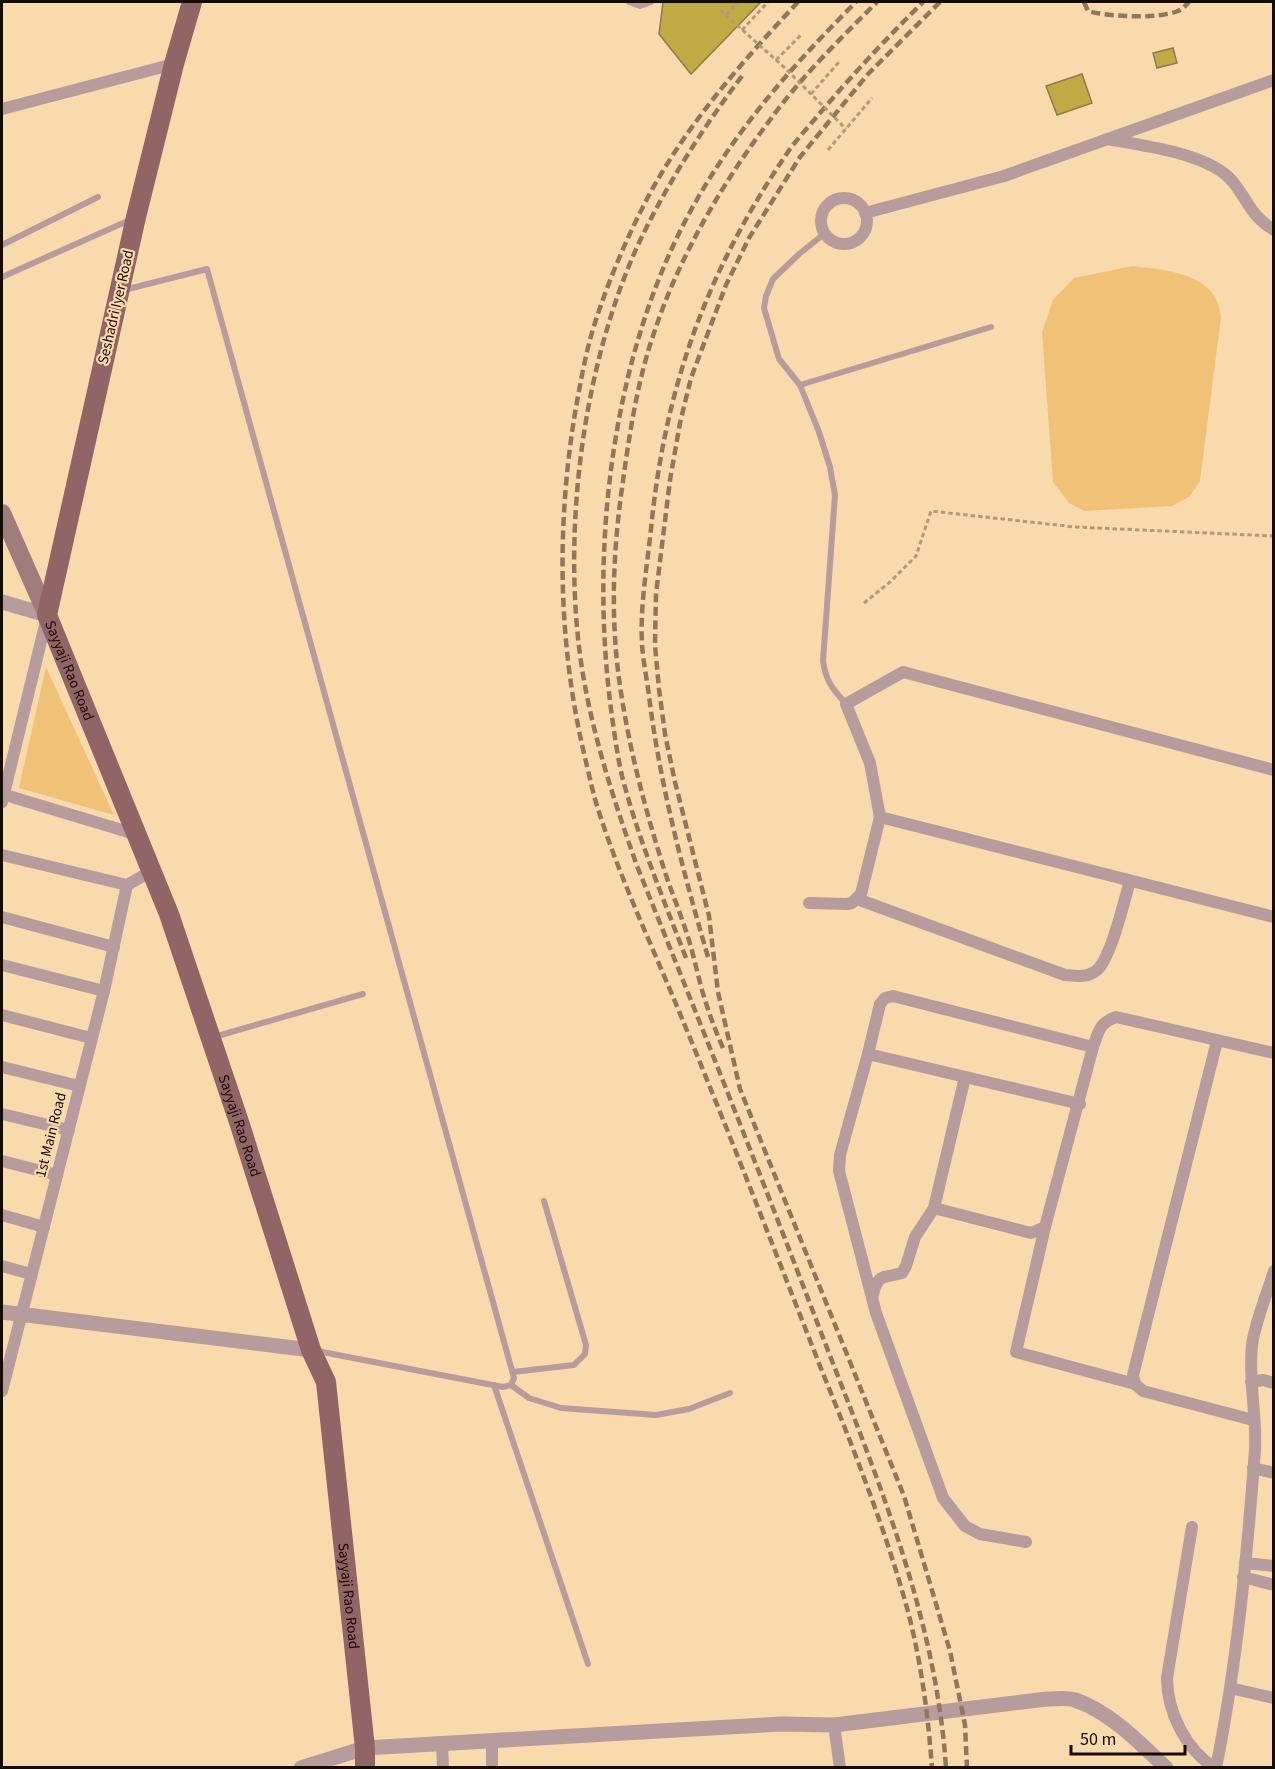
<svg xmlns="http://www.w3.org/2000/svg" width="1275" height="1769" font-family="'Source Sans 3',sans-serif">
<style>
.green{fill:#f1c178}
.building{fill:#c0aa43;stroke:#897e4e;stroke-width:1.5}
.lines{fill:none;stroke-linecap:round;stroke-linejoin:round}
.path{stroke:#b39a77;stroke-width:3;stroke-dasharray:4.5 3;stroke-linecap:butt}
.service{stroke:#b69c9d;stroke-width:6}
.minor{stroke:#b69c9d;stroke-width:12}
.tertiary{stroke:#b69c9d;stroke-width:15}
.secondary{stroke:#a17c7d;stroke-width:18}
.primary{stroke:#916466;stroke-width:20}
.rail{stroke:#8d785b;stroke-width:4.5;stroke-dasharray:9 4.5;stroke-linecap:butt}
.path-bridge{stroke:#b39a77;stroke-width:3;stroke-dasharray:4.5 3;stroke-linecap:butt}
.labels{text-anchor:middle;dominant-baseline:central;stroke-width:4.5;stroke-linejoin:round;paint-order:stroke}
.street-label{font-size:15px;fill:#160b00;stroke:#f9daad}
</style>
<rect width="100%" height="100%" fill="#f9daad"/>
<g class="green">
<path d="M 1132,266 C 1166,270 1218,273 1221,317 L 1200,481 L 1190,496 L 1172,506 L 1085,511 L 1069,503 L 1053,482 L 1042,332 L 1053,300 L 1074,278 Z"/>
<path d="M 46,667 L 114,815 L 19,788 Z"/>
</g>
<g class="building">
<path d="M 663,2 L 761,2 L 691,74 L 659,34 Z"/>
<path d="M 1173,48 L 1177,63 L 1157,68 L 1153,53 Z"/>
<path d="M 1082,74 L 1092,103 L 1057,115 L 1046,86 Z"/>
</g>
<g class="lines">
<g class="path">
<path d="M 726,15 L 738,2"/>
<path d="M 742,30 L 768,2"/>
<path d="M 776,60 L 802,34"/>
<path d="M 811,94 L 839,62"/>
<path d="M 828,150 L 872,98"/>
<path d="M 864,603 L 890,582 L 916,556 L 931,511 L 1075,527 L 1274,536"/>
</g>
<g class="service">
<path d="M 629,2 L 640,6 L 651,2"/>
<path d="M 824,234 L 799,254 L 773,279 L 766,296 L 764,308 L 779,359 L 800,385 L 819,432 L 830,467 L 835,495 L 823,661 C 826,682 833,689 846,704"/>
<path d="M 2,245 L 98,197"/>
<path d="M 2,277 L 132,219"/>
<path d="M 124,290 L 207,269 L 514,1378 L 511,1385"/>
<path d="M 800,385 L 991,327"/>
<path d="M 214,1037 L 363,994"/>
<path d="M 317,1351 L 503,1387 L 511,1385 L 529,1398 L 561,1408 L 656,1415 L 689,1409 L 730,1393"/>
<path d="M 513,1372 L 574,1365 L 585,1354 L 586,1345 L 544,1201"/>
<path d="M 494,1385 L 588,1664"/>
</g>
<g class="minor">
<path d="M 2,109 L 174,64"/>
<path d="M 1108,139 C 1143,146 1210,153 1233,182 C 1249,202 1250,215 1274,230"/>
<circle cx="844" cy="221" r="23"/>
<path d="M 865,213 L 1004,176 L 1274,80"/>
<path d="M 2,794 L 135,834"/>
<path d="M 2,802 L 47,617"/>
<path d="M 880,817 L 1274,917"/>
<path d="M 2,855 L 127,885 L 150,872"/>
<path d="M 857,899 L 1065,975 C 1076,976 1088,978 1097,970 C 1111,958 1124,901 1130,881"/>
<path d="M 809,903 L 847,904 L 852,903 L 861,894 L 880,817 L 870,763 L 846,704 L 903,672 L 1274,770"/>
<path d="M 2,917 L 114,947"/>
<path d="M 2,965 L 104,991"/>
<path d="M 2,1015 L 91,1038"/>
<path d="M 1217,1041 L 1133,1375 L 1135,1384 L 1143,1391 L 1253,1420"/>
<path d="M 868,1054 L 1080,1104"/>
<path d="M 2,1067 L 79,1086"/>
<path d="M 2,1114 L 69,1130"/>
<path d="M 2,1161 L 57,1175"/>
<path d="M 934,1208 L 1031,1233 L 1045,1227 L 1093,1047 C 1099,1031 1099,1023 1116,1017 L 1274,1053"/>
<path d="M 2,1215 L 44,1227"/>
<path d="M 1045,1227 L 1016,1352 L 1135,1384"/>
<path d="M 2,1266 L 31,1274"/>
<path d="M 872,1297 C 879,1273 880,1279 902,1273 L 906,1266 L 915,1237 L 934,1208 L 965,1077"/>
<path d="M 1251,1382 L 1263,1380 L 1274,1383"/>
<path d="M 2,1391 L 104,991 L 127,885"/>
<path d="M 1253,1468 L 1274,1473"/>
<path d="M 1192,1527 L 1167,1678 C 1167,1712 1186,1750 1215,1768"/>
<path d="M 1026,1542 L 980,1534 L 965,1526 L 943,1498 L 876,1313 L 839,1171 L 840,1155 L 868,1054 L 880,1004 L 885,998 L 893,996 L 1093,1047"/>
<path d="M 1245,1563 L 1274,1566"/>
<path d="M 1243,1577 L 1274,1585"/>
<path d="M 1230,1688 L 1274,1698"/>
<path d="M 834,1725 L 840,1768"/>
<path d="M 492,1741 L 492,1768"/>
<path d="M 442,1743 L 443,1768"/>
<path d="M 1216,1768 C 1237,1664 1247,1556 1255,1450 C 1257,1416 1248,1380 1252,1345 C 1255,1322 1267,1294 1274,1271"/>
</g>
<g class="tertiary">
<path d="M 2,602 L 47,615"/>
<path d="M 2,1312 L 311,1350"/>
<path d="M 301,1768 L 365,1748 L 781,1724 L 834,1725 L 1047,1699 C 1056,1699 1067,1697 1075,1700 C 1109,1711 1141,1744 1166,1768"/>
</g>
<path class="secondary" d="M 2,513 L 47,615"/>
<path class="primary" id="s1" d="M 192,2 L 174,64 L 136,217 L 47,615 L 169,914 L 240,1125 L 311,1350 L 326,1382 L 365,1748 L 365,1768"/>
<g class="rail">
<path d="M 798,2 C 742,62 687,124 648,197 C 626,239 607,284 593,329 C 585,356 580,385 575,413 C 556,529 558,647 586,762 C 590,778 593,794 598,809 C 620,879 655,952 683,1021 C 730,1135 775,1251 820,1366 C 852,1445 884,1525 907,1608 C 921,1660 928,1714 932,1768"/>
<path d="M 940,2 L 868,74 L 800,157 L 749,238 L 726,285 L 691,378 L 680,423 L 670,480 L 656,594 L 655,645 L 659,689 L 665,734 L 675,782 L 709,916 L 718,992 L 740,1089 L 904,1496 L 950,1651 L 965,1725 L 967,1768"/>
<path d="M 1084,2 L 1088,11 C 1109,17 1159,19 1178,11 C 1183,9 1186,5 1189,2"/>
<path d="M 742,76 C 702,129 665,187 637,247 C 584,365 564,519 579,647 C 588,722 612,795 637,866 C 700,1022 762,1178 822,1335 C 876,1475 936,1616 946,1768"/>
<path d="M 708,957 C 683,871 660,785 649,696 C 647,679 643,661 642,644 C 640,605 647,567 651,529 C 665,385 708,268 790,149 C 799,137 810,125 820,113 C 853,74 887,38 923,2"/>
<path d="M 686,958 C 663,898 638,838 622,776 C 617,754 614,731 611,709 C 589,542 613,343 699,196 C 742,122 796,62 856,2"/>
<path d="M 723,1048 C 716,1032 710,1016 705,1000 C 698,978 694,955 687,934 C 680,912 671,891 664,869 C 645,809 629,748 620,686 C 610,618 613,549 623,481 C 630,430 638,378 655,330 C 679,257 723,182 770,120 C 801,77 840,39 877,2"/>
</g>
<path class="path-bridge" d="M 720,10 L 786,69 L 846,129"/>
</g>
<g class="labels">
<g class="street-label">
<text transform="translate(116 307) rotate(-77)">Seshadri Iyer Road</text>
<text stroke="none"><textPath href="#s1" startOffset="690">Sayyaji Rao Road</textPath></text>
<text stroke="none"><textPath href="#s1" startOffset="1176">Sayyaji Rao Road</textPath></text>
<text transform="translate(51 1135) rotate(-76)">1st Main Road</text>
<text stroke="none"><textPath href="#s1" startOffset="1662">Sayyaji Rao Road</textPath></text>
</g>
</g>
<rect width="1275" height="1769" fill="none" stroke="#160b00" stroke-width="6"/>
<path d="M1071 1745v9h114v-9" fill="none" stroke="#160b00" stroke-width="3"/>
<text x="1080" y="1745" font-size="18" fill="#160b00" stroke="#f9daad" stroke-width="4.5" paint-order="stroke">50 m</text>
</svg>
